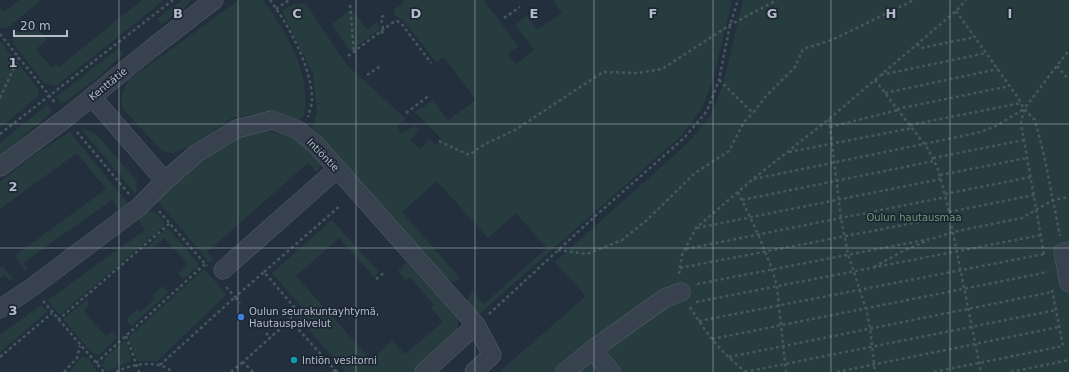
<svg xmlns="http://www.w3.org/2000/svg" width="1069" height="372" font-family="'DejaVu Sans',sans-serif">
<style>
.green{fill:#263c3f}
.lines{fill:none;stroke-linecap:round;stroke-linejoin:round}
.minor-casing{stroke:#565f6c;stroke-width:19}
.path{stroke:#44595c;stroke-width:2.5;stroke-dasharray:3 3;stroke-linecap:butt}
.minor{stroke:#38414e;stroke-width:18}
.grid{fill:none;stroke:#b4bcc9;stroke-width:1;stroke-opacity:0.55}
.shop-dot{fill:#3f7fe0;stroke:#1d2633;stroke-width:1.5}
.culture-dot{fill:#0f9aa8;stroke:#1d2633;stroke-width:1.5}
.labels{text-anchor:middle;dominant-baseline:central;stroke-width:3.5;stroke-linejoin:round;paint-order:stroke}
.street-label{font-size:10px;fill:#b4bcc9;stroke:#1d2633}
.park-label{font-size:10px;fill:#6b9a76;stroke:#1d2633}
.poi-label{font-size:10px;fill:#b4bcc9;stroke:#1d2633;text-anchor:start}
.grid-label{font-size:13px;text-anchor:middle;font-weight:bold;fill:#b4bcc9;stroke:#1d2633;stroke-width:3.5;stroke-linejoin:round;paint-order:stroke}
</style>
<rect width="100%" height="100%" fill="#242f3e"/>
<g class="green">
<path d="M 20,0 L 42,0 L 9,26 L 5,28 L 0,28 L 0,8 L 4,12 Z"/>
<path d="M 142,0 L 164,0 L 56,86 L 44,83 L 13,43 L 15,34 L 33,20 L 36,24 L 35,25 L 47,40 L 36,49 L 51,67 L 56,64 L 59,67 Z"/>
<path d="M 182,0 L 191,0 L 185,8 L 161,24 L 157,19 Z"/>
<path d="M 239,0 L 263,0 C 286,31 314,78 303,118 L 295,121 L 273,113 L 252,114 L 232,118 L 190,146 L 173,153 L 165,152 L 157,146 L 124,110 C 119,99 123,89 129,80 Z"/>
<path d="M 403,0 L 484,0 L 518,46 L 508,54 L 516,64 L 534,50 L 515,25 L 527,16 L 537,30 L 562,13 L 553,0 L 732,0 L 713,79 L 702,108 L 682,135 L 478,315 L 467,302 L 469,296 L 473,292 L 484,304 L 547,248 L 516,213 L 488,238 L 437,181 L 402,212 L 461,279 L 454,282 L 445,279 L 311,132 L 317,111 L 313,74 L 282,11 C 288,6 298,2 306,4 L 347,65 L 406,119 L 397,126 L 401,133 L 414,126 L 419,130 L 410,140 L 420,149 L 429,139 L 436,145 L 442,140 L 439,136 L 415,112 L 433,100 L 448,120 L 476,100 L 444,57 L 436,62 L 403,20 L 394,15 L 394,10 L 404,2 Z"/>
<path d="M 743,0 L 1069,0 L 1069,372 L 499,372 L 586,296 L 555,262 L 689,142 L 712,113 L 724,81 Z"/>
<path d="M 351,9 L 367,30 L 378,22 L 380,29 L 350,51 L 340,37 L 332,24 Z"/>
<path d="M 0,41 L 37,87 L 39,91 L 38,96 L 0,128 Z"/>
<path d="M 119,48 L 123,54 L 96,79 L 62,104 L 56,97 Z"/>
<path d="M 47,105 L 52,112 L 0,156 L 0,143 Z"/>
<path d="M 81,129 L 90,131 L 97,135 L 137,181 L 136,195 Z"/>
<path d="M 256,131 C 288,132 300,139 320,164 L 319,169 L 317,172 L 308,163 L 207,252 L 213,259 L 209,262 L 165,209 L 158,202 L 159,198 L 226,142 Z"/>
<path d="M 70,132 L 127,202 L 128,207 L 120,212 L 112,200 L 24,262 L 27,269 L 25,271 L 17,259 L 16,255 L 106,189 L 77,153 L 0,209 L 0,182 L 37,153 Z"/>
<path d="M 147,211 C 156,212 162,216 165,225 L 62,313 L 59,314 L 48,300 L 145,230 L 138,219 Z"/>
<path d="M 332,220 L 379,272 L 374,277 L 339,238 L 296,276 L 371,360 L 392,341 L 405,354 L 443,322 L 431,308 L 434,305 L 410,277 L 406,280 L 398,271 L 407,262 L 457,318 L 458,323 L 457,332 L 416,372 L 346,372 L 298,317 L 304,310 L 272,273 Z"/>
<path d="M 166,229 L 169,229 L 198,263 L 198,267 L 183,279 L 178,273 L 188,264 L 164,238 L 151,250 L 148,246 Z"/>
<path d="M 0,267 L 4,268 L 13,278 L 10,281 L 5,275 L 0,279 Z"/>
<path d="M 203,270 L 206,271 L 226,294 L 225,296 L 157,361 L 137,361 L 129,340 L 129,337 Z"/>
<path d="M 163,286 L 168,292 L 167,294 L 131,326 L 126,320 L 137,309 L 140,312 L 155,299 L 152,296 Z"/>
<path d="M 87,300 L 90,304 L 83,311 L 106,336 L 112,331 L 117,337 L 100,354 L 97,355 L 89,350 L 64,320 L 64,318 Z"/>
<path d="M 41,305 L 47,312 L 0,352 L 0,335 Z"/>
<path d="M 125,340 L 132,360 L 107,372 L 102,366 L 105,358 Z"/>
<path d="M 82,356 L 89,359 L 97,372 L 69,372 Z"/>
</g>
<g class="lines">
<g class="minor-casing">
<g id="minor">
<path d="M 92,97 L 165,181 L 197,153 L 236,129 L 272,120 L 298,130 L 317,146 L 476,325 L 492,355 L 474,372"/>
<path d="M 0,167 L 66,118 L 152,48 L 214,0"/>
<path d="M 1069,251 L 1063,252 L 1069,283"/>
<path d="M 223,270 L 337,169"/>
<path d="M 0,309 L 31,288 L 139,207 L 165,181"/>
<path d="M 592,350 L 611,372"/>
<path d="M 424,372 L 476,325"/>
<path d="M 565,372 L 592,350 L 665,298 L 681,292"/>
</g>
</g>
<g class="path">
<path d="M 270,0 C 289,25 313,70 312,102 C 311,107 309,112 308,117"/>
<path d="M 350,5 L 354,52"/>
<path d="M 276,9 L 289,0"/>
<path d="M 956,11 L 1019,99 L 1024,109 L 1035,120 L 1044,155 L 1060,236"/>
<path d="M 504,18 L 520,7"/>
<path d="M 383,29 L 381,18 L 385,14"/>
<path d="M 381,31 L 384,35"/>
<path d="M 0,34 L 56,104"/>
<path d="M 917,44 L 921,48 L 975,37"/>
<path d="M 348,56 L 392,23 L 397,21 L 401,23 L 431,63"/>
<path d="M 1057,66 L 1069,80"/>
<path d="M 367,75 L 382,65"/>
<path d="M 881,75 L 986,53"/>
<path d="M 719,80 L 753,113 L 766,96 L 795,67 L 803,49 L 832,40 L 914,0"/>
<path d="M 875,80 L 928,149 L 938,169 L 947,203 L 981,372"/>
<path d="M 885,93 L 998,69"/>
<path d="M 0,98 L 19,57"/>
<path d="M 897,109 L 1010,86"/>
<path d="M 406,113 L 430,95"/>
<path d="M 829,119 L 841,218 L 848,254 L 866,309 L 870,328 L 875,372"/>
<path d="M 910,125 L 1021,103"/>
<path d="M 830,127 L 898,110"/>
<path d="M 77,132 L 129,194"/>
<path d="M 0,134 L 173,0"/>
<path d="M 439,141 L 469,155 L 485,144 L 515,130 L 603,72 L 638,73 L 662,69 L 730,25 L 777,0"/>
<path d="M 789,152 L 912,128"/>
<path d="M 933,158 L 1024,140"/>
<path d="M 940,175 L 1027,158"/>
<path d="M 754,179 L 977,133 L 996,126 L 1024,109"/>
<path d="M 738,192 L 758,234 L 772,269 L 777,287 L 786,372"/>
<path d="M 945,194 L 1031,177"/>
<path d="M 742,200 L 934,161"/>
<path d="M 159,211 L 207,266"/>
<path d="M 949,212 L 1034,195"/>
<path d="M 697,228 L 941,179"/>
<path d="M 686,249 L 946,197"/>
<path d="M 558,250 L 587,254 L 622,240 L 647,220 L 695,173 L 729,151 L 744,122 L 753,113"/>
<path d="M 1044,254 L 1021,123 L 1024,109 L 1069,50"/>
<path d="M 874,267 L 903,251 L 929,240"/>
<path d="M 680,268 L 950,216"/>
<path d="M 264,272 L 341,205"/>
<path d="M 679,274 L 682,255 L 696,228 L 753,179 L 829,119 L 956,11 L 966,0"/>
<path d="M 376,279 L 385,272"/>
<path d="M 697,284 L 935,238 L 953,232 L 1022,218 L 1053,200 L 1069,197"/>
<path d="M 226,287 L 235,297 L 264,272 L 295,308 L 290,320"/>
<path d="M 43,301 L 104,372"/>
<path d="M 696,302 L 1041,235"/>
<path d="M 690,307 C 705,332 722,354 746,372"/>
<path d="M 489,314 L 593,218 L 684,138 L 707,111 L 719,80 L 730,25 L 738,0"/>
<path d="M 58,320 L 170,223"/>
<path d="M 699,321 L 1044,254"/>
<path d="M 266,333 L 271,338"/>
<path d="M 126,336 L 139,372"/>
<path d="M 712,339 L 1048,272"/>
<path d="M 0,357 L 52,313"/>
<path d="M 729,357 L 1052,292"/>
<path d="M 96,363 L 205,264"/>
<path d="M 160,365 L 235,297 L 240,303"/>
<path d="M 335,370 L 338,372"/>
<path d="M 64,372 L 77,358 L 80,346"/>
<path d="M 116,372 C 130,364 160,359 172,372"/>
<path d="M 231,372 L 243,362"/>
<path d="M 253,372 L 243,362 L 290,320 L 335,370 L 332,372"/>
<path d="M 745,372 L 1056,310"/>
<path d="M 837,372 L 1059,327"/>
<path d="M 934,372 L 1063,346 L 1052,290"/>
<path d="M 1011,372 L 1069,360"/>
</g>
<use href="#minor" class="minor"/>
</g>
<path class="grid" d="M 119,0 L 119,372M 238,0 L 238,372M 356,0 L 356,372M 475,0 L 475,372M 594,0 L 594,372M 713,0 L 713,372M 831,0 L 831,372M 950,0 L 950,372M 0,124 L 1069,124M 0,248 L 1069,248"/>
<circle class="shop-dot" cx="241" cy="317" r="4"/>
<circle class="culture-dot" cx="294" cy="360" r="4"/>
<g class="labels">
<g class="street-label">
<text transform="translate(108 84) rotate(-39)">Kenttätie</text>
<text transform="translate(323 155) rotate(46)">Intiöntie</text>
</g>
<g class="park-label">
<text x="914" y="217">Oulun hautausmaa</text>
</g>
<g class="poi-label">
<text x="249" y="311">Oulun seurakuntayhtymä,<tspan x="249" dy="12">Hautauspalvelut</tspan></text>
<text x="302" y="360">Intiön vesitorni</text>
</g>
</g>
<g class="grid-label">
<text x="178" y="18">B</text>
<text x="297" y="18">C</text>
<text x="416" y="18">D</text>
<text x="534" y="18">E</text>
<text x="653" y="18">F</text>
<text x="772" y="18">G</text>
<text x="891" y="18">H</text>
<text x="1010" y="18">I</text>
<text x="13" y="67">1</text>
<text x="13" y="191">2</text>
<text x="13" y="315">3</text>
</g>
<path d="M14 30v6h53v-6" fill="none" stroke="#b4bcc9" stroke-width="2"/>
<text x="20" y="30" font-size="12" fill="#b4bcc9" stroke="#1d2633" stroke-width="3" paint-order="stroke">20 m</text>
</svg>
